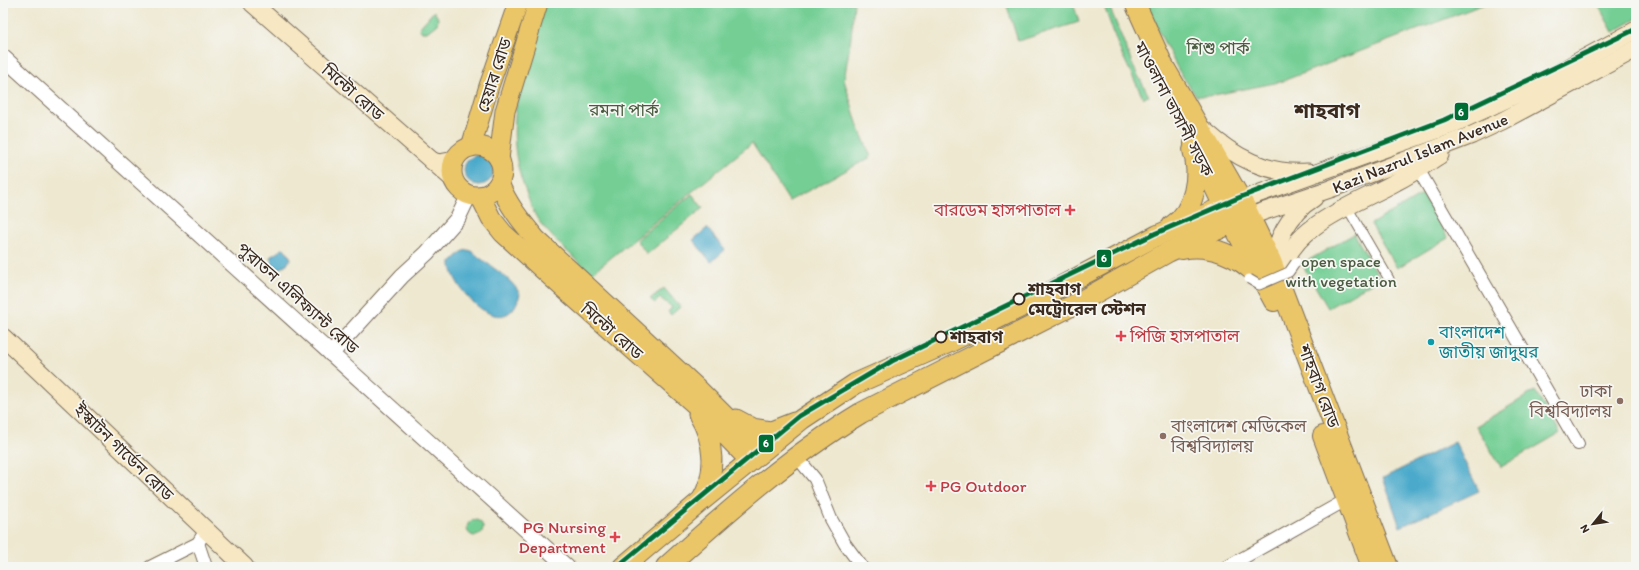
<svg xmlns="http://www.w3.org/2000/svg" width="1639" height="570" font-family="Itim,'Noto Sans Bengali',sans-serif">
<style>
.green{fill:#75cf95;stroke:#587c5a}
.water{fill:#4caacb;stroke:#446a74}
.lines{fill:none;stroke-linecap:round;stroke-linejoin:round}
.pedestrian-casing{stroke:#7a6c5c;stroke-width:11}
.minor-casing{stroke:#7a6c5c;stroke-width:14}
.tertiary-casing{stroke:#7a6c5c;stroke-width:17}
.secondary-casing{stroke:#7a6c5c;stroke-width:19}
.primary-casing{stroke:#7a6c5c;stroke-width:21}
.trunk-casing{stroke:#7a6c5c;stroke-width:22}
.pedestrian{stroke:#fff;stroke-width:9}
.minor{stroke:#fff;stroke-width:12}
.tertiary{stroke:#fff;stroke-width:15}
.secondary{stroke:#f7e8c3;stroke-width:17}
.primary{stroke:#ebc669;stroke-width:19}
.trunk{stroke:#ebc669;stroke-width:20}
.pedestrian-bridge-casing{stroke:#7a6c5c;stroke-width:11;stroke-linecap:butt}
.pedestrian-bridge{stroke:#fff;stroke-width:9}
.metro-1-casing{stroke:#f6f6f2;stroke-width:8}
.metro-1{stroke:#006e34;stroke-width:5}
.health-dot{fill:#e0444e;stroke:#f6f6f2;stroke-width:1.5}
.stop-dot{fill:#f6f6f2;stroke:#3b2a1e;stroke-width:2}
.culture-dot{fill:#0f9aa8;stroke:#f6f6f2;stroke-width:1.5}
.education-dot{fill:#8d6e63;stroke:#f6f6f2;stroke-width:1.5}
.labels{text-anchor:middle;dominant-baseline:central;stroke-width:3.5;stroke-linejoin:round;paint-order:stroke}
.park-label{font-size:17px;fill:#4c5c42;stroke:#f6f6f2}
.street-label{font-size:17px;fill:#3b2a1e;stroke:#f6f6f2}
.health-label{font-size:17px;fill:#be3a42;stroke:#f6f6f2;text-anchor:end}
.stop-label{font-size:17px;font-weight:bold;fill:#3b2a1e;stroke:#f6f6f2;text-anchor:start}
.culture-label{font-size:17px;fill:#0d838f;stroke:#f6f6f2;text-anchor:start}
.education-label{font-size:17px;fill:#785e54;stroke:#f6f6f2;text-anchor:end}
.district-label{font-size:21px;font-weight:bold;fill:#3b2a1e;stroke:#f6f6f2}
.line-badge{stroke:#f6f6f2;stroke-width:1.5}
.badge-label{font-size:11px;text-anchor:middle;font-weight:bold;fill:#fff}
</style>
<rect width="100%" height="100%" fill="#f6f6f2"/>
<filter id="ink" filterUnits="userSpaceOnUse"><feTurbulence type="fractalNoise" baseFrequency=".025" numOctaves="2"/><feDisplacementMap in="SourceGraphic" scale="8" xChannelSelector="R" yChannelSelector="G"/><feConvolveMatrix kernelMatrix="1 2 1 2 8 2 1 2 1" color-interpolation-filters="sRGB"/></filter>
<filter id="wash" filterUnits="userSpaceOnUse"><feTurbulence type="fractalNoise" baseFrequency=".012" numOctaves="4" result="noise"/><feDisplacementMap in="SourceGraphic" scale="16" xChannelSelector="R" yChannelSelector="G"/><feGaussianBlur stdDeviation="0.9" result="paint"/><feColorMatrix in="noise" values="0 0 0 0 0 0 0 0 0 0 0 0 0 0 0 0 0 1.4 0 .05"/><feComposite in="paint" operator="in"/></filter>
<g filter="url(#wash)">
<rect width="100%" height="100%" fill="#eee8d0"/>
<g class="green">
<path d="M 543,3 L 854,3 L 851,38 L 844,80 L 858,126 L 871,157 L 789,201 L 752,143 L 591,274 C 575,258 557,243 542,225 C 534,216 530,203 526,192 C 499,125 525,69 543,3 Z"/>
<path d="M 1006,3 L 1073,3 L 1079,22 L 1018,41 Z"/>
<path d="M 1103,3 L 1108,3 L 1134,68 L 1149,96 L 1143,98 L 1119,48 Z"/>
<path d="M 1144,3 L 1487,3 L 1280,82 L 1209,96 L 1196,96 L 1179,71 Z"/>
<path d="M 1597,3 L 1636,3 L 1636,19 L 1613,32 Z"/>
<path d="M 434,11 L 438,18 L 437,24 L 427,32 L 422,32 L 419,28 Z"/>
<path d="M 692,194 L 703,208 L 647,254 L 636,240 Z"/>
<path d="M 1423,194 L 1448,238 L 1397,268 L 1371,224 Z"/>
<path d="M 1354,234 L 1380,278 L 1328,308 L 1302,264 Z"/>
<path d="M 664,288 L 680,307 L 671,315 L 668,312 L 672,307 L 660,298 L 655,303 L 650,299 Z"/>
<path d="M 1535,391 L 1560,433 L 1501,467 L 1476,426 Z"/>
<circle cx="475" cy="528" r="8"/>
</g>
<g class="water">
<circle cx="479" cy="170" r="15"/>
<path d="M 707,228 L 725,250 L 711,262 L 693,240 Z"/>
<path d="M 284,248 L 291,258 L 288,263 L 279,269 L 273,266 L 270,257 Z"/>
<path d="M 469,250 L 474,253 C 490,267 510,276 520,294 C 506,348 449,287 451,262 L 463,251 Z"/>
<path d="M 1455,442 L 1479,491 L 1400,527 L 1383,478 Z"/>
</g>
</g>
<g filter="url(#ink)">
<g class="lines">
<g class="pedestrian-casing">
<path id="pedestrian" d="M 1347,207 L 1389,279"/>
</g>
<g class="minor-casing">
<g id="minor">
<path d="M 1418,169 L 1578,444"/>
<path d="M 797,457 L 815,479 L 831,519 L 845,544 L 862,567"/>
<path d="M 198,543 L 206,567"/>
<path d="M 150,567 L 198,543 L 206,530"/>
<path d="M 1227,567 L 1346,500"/>
</g>
</g>
<g class="tertiary-casing">
<g id="tertiary">
<path d="M 3,57 L 567,567"/>
<path d="M 331,354 L 402,276 L 427,253 L 458,218 L 469,195"/>
</g>
</g>
<g class="secondary-casing">
<g id="secondary">
<path d="M 252,3 L 454,180"/>
<path d="M 1204,130 C 1234,157 1267,175 1308,172"/>
<path d="M 432,161 L 439,163 L 455,160"/>
<path d="M 1232,203 L 1451,125 L 1524,91 L 1636,30"/>
<path d="M 1241,219 L 1330,189 L 1472,135 L 1502,121 L 1636,49"/>
<path d="M 1277,271 C 1269,245 1292,211 1314,198"/>
<path d="M 1283,290 C 1283,284 1282,277 1283,271 C 1290,225 1361,202 1396,182 C 1412,174 1426,164 1440,155"/>
<path d="M 3,337 L 245,567"/>
</g>
</g>
<g class="primary-casing">
<g id="primary">
<circle cx="477" cy="171" r="25"/>
<path d="M 471,147 L 489,86 L 518,3"/>
<path d="M 499,159 L 505,111 L 538,3"/>
<path d="M 499,183 C 508,205 521,221 536,239 L 696,387 L 761,452"/>
<path d="M 480,196 L 491,218 L 503,233 L 561,286 L 700,409 L 750,461"/>
<path d="M 698,414 C 715,442 717,473 701,501"/>
<path d="M 736,419 L 753,428 L 771,431 L 794,422"/>
</g>
</g>
<g class="trunk-casing">
<g id="trunk">
<path d="M 1135,3 L 1163,65 L 1245,207 L 1271,261 L 1388,567"/>
<path d="M 1194,144 L 1228,215 L 1274,301"/>
<path d="M 1172,226 C 1195,211 1201,175 1193,150"/>
<path d="M 1182,249 C 1210,243 1239,256 1258,276"/>
<path d="M 1323,436 L 1372,567"/>
<path d="M 623,567 L 701,501 L 802,419 L 855,384 L 950,342 L 1037,299 L 1158,235 L 1232,203"/>
<path d="M 666,567 C 727,512 790,456 861,413 L 1083,300 L 1168,252 L 1241,219"/>
</g>
</g>
<use href="#pedestrian" class="pedestrian"/>
<use href="#minor" class="minor"/>
<use href="#tertiary" class="tertiary"/>
<use href="#secondary" class="secondary"/>
<use href="#primary" class="primary"/>
<use href="#trunk" class="trunk"/>
<g class="pedestrian-bridge-casing">
<path id="pedestrian-bridge" d="M 1249,279 L 1259,285 L 1289,272 L 1296,262"/>
</g>
<use href="#pedestrian-bridge" class="pedestrian-bridge"/>
<g class="metro-1-casing">
<path id="metro-1" d="M 617,567 L 799,416 L 892,361 L 1154,234 L 1238,198 L 1444,120 L 1636,29"/>
</g>
<use href="#metro-1" class="metro-1"/>
</g>
</g>
<g class="health-dot">
<path d="M1068 204h4v4h4v4h-4v4h-4v-4h-4v-4h4z"/>
<path d="M1119 330h4v4h4v4h-4v4h-4v-4h-4v-4h4z"/>
<path d="M929 480h4v4h4v4h-4v4h-4v-4h-4v-4h4z"/>
<path d="M613 531h4v4h4v4h-4v4h-4v-4h-4v-4h4z"/>
</g>
<g class="stop-dot">
<circle cx="1019" cy="299" r="5.5"/>
<circle cx="941" cy="337" r="5.5"/>
</g>
<circle class="culture-dot" cx="1431" cy="342" r="4"/>
<g class="education-dot">
<circle cx="1620" cy="401" r="4"/>
<circle cx="1163" cy="436" r="4"/>
</g>
<g class="labels">
<g class="park-label">
<text x="1218" y="48">শিশু পার্ক</text>
<text x="624" y="110">রমনা পার্ক</text>
<text x="1341" y="261">open space<tspan x="1341" dy="20">with vegetation</tspan></text>
</g>
<g class="street-label">
<text transform="translate(494 75) rotate(-72)">হেয়ার রোড</text>
<text transform="translate(353 92) rotate(41)">মিন্টো রোড</text>
<text transform="translate(1174 109) rotate(62)">মাওলানা ভাসানী সড়ক</text>
<text transform="translate(1420 153) rotate(-22)">Kazi Nazrul Islam Avenue</text>
<text transform="translate(298 298) rotate(42)">পুরাতন এলিফ্যান্ট রোড</text>
<text transform="translate(612 331) rotate(41)">মিন্টো রোড</text>
<text transform="translate(1319 386) rotate(69)">শাহবাগ রোড</text>
<text transform="translate(124 452) rotate(44)">ইস্কাটন গার্ডেন রোড</text>
</g>
<g class="health-label">
<text x="1061" y="210">বারডেম হাসপাতাল</text>
<text x="1130" y="336" text-anchor="start">পিজি হাসপাতাল</text>
<text x="940" y="486" text-anchor="start">PG Outdoor</text>
<text x="606" y="527">PG Nursing<tspan x="606" dy="20">Department</tspan></text>
</g>
<g class="stop-label">
<text x="1028" y="289">শাহবাগ<tspan x="1028" dy="20">মেট্রোরেল স্টেশন</tspan></text>
<text x="950" y="337">শাহবাগ</text>
</g>
<g class="culture-label">
<text x="1439" y="332">বাংলাদেশ<tspan x="1439" dy="20">জাতীয় জাদুঘর</tspan></text>
</g>
<g class="education-label">
<text x="1612" y="391">ঢাকা<tspan x="1612" dy="20">বিশ্ববিদ্যালয়</tspan></text>
<text x="1171" y="426" text-anchor="start">বাংলাদেশ মেডিকেল<tspan x="1171" dy="20">বিশ্ববিদ্যালয়</tspan></text>
</g>
<g class="district-label">
<text x="1327" y="110">শাহবাগ</text>
</g>
</g>
<g class="line-badge">
<rect x="1454" y="102" width="15" height="19" rx="4" fill="#006e34"/>
<rect x="1096" y="249" width="16" height="19" rx="4" fill="#006e34"/>
<rect x="758" y="434" width="16" height="19" rx="4" fill="#006e34"/>
</g>
<g class="badge-label">
<text x="1461" y="116">6</text>
<text x="1104" y="262">6</text>
<text x="766" y="447">6</text>
</g>
<rect width="1639" height="570" fill="none" stroke="#f6f6f2" stroke-width="16"/>
<g transform="translate(1593 524) rotate(240)" stroke="#f6f6f2" stroke-width="3" paint-order="stroke">
<path d="M0-3L7 15L0 10L-7 15Z" fill="#3b2a1e"/>
<text y="-6" font-size="11" font-weight="bold" text-anchor="middle" fill="#3b2a1e">N</text>
</g>
</svg>
